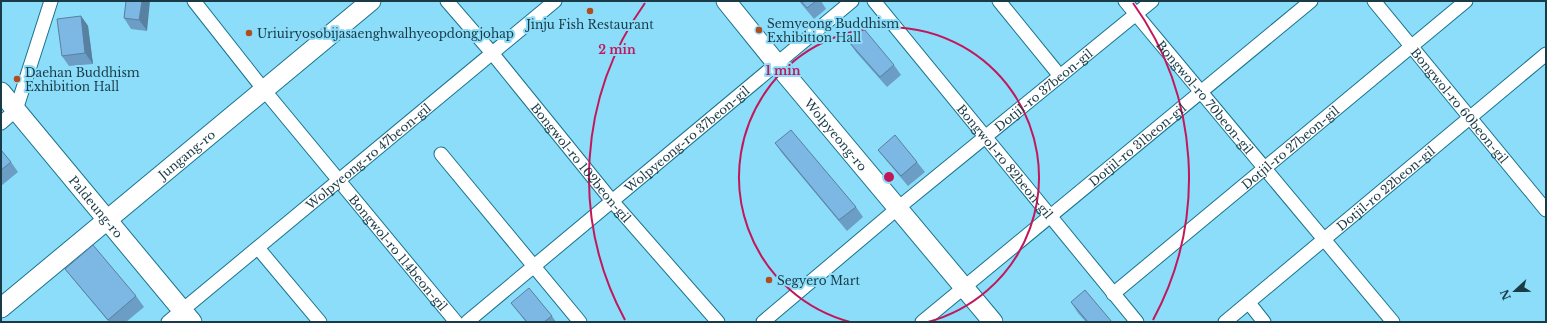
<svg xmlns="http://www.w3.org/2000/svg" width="1547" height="323" font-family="'Libre Baskerville',serif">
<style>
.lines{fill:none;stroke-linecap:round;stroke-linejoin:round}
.minor-casing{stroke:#1a738d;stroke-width:15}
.secondary-casing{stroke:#1a738d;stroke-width:21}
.minor{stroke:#fff;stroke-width:13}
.secondary{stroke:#fff;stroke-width:19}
.wall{fill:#6c9dc4}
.shaded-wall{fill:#5880a0}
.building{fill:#7db7e4;stroke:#5880a0}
.ring{fill:none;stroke:#c2185b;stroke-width:2}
.poi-dot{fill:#b14c1c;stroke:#8cddfa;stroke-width:1.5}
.labels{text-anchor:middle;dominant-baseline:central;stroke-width:4;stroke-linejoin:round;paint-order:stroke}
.poi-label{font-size:12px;fill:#193b47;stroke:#8cddfa;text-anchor:start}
.street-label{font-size:12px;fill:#193b47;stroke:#8cddfa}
.centre{fill:#c2185b;stroke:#8cddfa;stroke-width:2}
.ring-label{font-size:12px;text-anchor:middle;font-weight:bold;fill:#c2185b;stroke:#8cddfa;stroke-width:4;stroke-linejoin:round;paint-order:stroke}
</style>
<rect width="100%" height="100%" fill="#8cddfa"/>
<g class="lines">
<g class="minor-casing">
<g id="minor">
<path id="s1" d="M 194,1 L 264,90 L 456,322"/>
<path id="s2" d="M 447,1 L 492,53 L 612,201 L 718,322"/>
<path id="s3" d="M 874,1 L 1137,322"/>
<path d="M 999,1 L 1060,76"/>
<path id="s4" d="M 1125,1 L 1393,322"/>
<path id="s5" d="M 1374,1 L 1546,210"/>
<path d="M 1,123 L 16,110 L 51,1"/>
<path d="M 441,154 L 580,322"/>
<path d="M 258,248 L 320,322"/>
<path id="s6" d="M 1113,294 L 1466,1"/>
<path d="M 1249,303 L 1264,322"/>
<path id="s7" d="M 168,322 L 555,1"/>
<path id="s8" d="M 467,322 L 852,1"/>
<path id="s9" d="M 763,322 L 898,208 L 1152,1"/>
<path id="s10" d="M 922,322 L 1311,1"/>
<path id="s11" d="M 1225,322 L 1546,54"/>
</g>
</g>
<g class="secondary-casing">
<g id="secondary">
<path id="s12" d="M 726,1 L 777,64 L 993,322"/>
<path id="s13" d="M 1,92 L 192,322"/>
<path id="s14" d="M 1,308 L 371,1"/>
</g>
</g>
<use href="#minor" class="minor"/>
<use href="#secondary" class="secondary"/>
</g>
<g class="wall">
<path d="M 126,1 L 147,31 L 131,29 L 124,18 Z"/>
<path d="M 799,1 L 821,1 L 826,9 L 814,19 Z"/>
<path d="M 81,16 L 88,26 L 93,64 L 69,66 L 62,56 Z"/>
<path d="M 849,42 L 894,65 L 901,75 L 887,87 L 856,52 Z"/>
<path d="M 775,143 L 856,207 L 863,217 L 847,231 L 782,153 Z"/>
<path d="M 1,150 L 11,162 L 18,172 L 1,186 Z"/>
<path d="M 878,150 L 917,162 L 925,172 L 908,186 L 886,160 Z"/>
<path d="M 65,269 L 136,296 L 144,307 L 126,322 L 109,322 L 73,279 Z"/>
<path d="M 1071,302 L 1112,322 L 1086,322 L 1078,313 Z"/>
<path d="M 511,303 L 552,316 L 556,322 L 526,322 Z"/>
</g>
<g class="shaded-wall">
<path d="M 142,1 L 150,1 L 147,31 L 139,20 Z"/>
<path d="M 81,16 L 88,26 L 93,64 L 85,53 Z"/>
</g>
<g class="building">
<path d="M 126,1 L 142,1 L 139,20 L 124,18 Z"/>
<path d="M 801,1 L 816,1 L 807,8 Z"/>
<path d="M 81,16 L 85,53 L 62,56 L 57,19 Z"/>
<path d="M 864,29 L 894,65 L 880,77 L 849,42 Z"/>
<path d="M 791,130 L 856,207 L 839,220 L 775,143 Z"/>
<path d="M 895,135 L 917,162 L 901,176 L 878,150 Z"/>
<path d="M 1,150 L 11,162 L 1,170 Z"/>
<path d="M 93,245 L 136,296 L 108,320 L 65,269 Z"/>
<path d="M 529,288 L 552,316 L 544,322 L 527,322 L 511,303 Z"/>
<path d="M 1085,290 L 1112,322 L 1088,322 L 1071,302 Z"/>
</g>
<g class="ring">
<path d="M850 322A150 150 0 1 1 928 322"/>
<path d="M625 320A300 300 0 0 1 645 3M1133 3A300 300 0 0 1 1153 320"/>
</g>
<g class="poi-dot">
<circle cx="590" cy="11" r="4"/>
<circle cx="759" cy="30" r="4"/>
<circle cx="249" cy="33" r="4"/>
<circle cx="17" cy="79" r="4"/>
<circle cx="769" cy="280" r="4"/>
</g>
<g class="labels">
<g class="poi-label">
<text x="767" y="23">Semyeong Buddhism<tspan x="767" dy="14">Exhibition Hall</tspan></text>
<text x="590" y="24" text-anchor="middle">Jinju Fish Restaurant</text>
<text x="257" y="33">Uriuiryosobijasaenghwalhyeopdongjohap</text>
<text x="25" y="72">Daehan Buddhism<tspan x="25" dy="14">Exhibition Hall</tspan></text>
<text x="777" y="280">Segyero Mart</text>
</g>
<g class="street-label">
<text stroke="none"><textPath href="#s9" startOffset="364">Dotjil-ro 37beon-gil</textPath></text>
<text stroke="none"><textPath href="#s4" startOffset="125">Bongwol-ro 70beon-gil</textPath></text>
<text stroke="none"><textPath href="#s5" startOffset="135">Bongwol-ro 60beon-gil</textPath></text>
<text stroke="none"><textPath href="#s12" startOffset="173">Wolpyeong-ro</textPath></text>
<text stroke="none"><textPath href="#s8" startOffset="286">Wolpyeong-ro 37beon-gil</textPath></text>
<text stroke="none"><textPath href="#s10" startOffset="279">Dotjil-ro 31beon-gil</textPath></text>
<text stroke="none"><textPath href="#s6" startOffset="230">Dotjil-ro 27beon-gil</textPath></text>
<text stroke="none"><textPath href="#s14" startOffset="241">Jungang-ro</textPath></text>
<text stroke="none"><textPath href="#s7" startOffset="260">Wolpyeong-ro 47beon-gil</textPath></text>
<text stroke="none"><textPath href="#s3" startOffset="207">Bongwol-ro 82beon-gil</textPath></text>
<text stroke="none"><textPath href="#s2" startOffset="210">Bongwol-ro 102beon-gil</textPath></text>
<text stroke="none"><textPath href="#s11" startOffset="209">Dotjil-ro 22beon-gil</textPath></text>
<text stroke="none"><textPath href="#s13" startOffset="149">Paldeung-ro</textPath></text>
<text stroke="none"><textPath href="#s1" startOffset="324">Bongwol-ro 114beon-gil</textPath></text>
</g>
</g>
<circle cx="889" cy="177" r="6" class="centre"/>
<g class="ring-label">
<text x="617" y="54">2 min</text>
<text x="783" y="75">1 min</text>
</g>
<rect width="1547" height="323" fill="none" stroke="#193b47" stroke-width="4"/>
<g transform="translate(1515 291) rotate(248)" stroke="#8cddfa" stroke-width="3" paint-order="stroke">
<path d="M0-3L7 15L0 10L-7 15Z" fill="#193b47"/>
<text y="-6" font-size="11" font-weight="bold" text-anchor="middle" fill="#193b47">N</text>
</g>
</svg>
